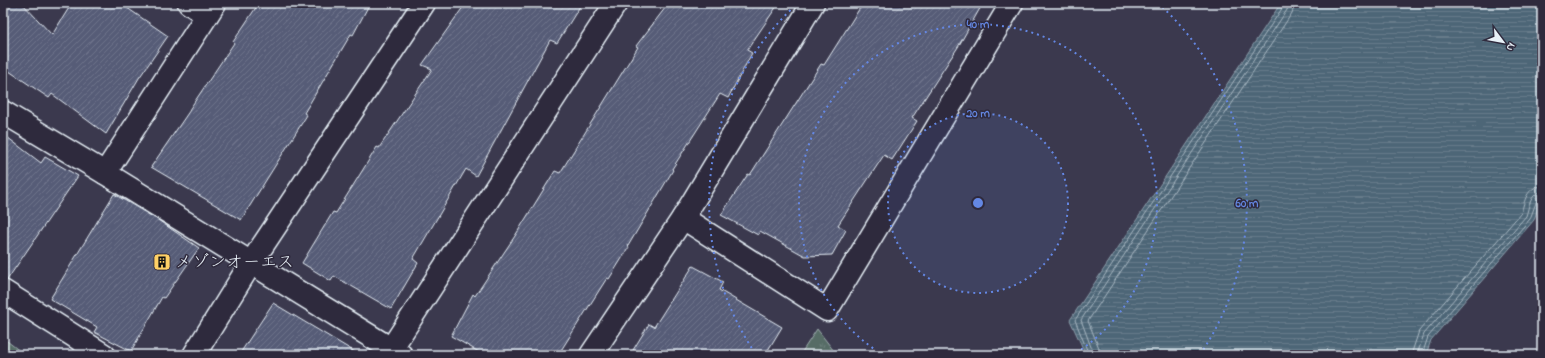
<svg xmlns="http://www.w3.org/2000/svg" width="1545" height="358" font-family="'Indie Flower','Klee One',sans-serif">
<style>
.grass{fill:url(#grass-tufts);stroke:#9faeaf}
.forest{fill:url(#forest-crowns);stroke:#9faeaf}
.water{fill:url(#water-rules);stroke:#8b9eab}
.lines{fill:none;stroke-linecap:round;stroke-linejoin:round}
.shore{stroke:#aab9c4;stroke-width:1}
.building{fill:url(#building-hatch);stroke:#e8f1f8}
.minor-casing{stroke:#e8f1f8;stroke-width:25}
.tertiary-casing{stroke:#e8f1f8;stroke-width:25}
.minor{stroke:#2f2a3d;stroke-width:22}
.tertiary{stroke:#2f2a3d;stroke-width:22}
.ring{fill:none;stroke:#6487e3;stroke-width:2;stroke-dasharray:2 4}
.labels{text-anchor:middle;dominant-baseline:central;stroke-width:3;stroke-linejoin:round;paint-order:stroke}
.poi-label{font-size:17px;fill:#e8f1f8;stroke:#2f2a3d;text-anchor:start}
.centre{fill:#6487e3;stroke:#2f2a3d;stroke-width:2}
.ring-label{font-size:12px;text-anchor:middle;font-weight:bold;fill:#6487e3;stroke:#2f2a3d;stroke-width:3;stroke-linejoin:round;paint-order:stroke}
</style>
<defs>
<pattern id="grass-tufts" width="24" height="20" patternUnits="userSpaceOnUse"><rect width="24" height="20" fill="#566c66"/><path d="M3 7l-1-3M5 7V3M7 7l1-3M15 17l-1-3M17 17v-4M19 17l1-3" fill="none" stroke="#6e817d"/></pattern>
<pattern id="forest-crowns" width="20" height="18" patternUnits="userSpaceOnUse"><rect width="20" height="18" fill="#566c66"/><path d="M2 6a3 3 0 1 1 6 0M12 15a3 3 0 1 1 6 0" fill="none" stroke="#6e817d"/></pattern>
<pattern id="water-rules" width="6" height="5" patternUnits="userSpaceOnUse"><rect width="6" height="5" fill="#4d6677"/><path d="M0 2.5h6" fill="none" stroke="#677c8b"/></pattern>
<pattern id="building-hatch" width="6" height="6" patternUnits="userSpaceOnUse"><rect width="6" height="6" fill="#565b77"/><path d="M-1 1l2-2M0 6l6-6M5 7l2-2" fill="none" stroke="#6e738b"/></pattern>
</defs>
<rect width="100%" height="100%" fill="#3b394e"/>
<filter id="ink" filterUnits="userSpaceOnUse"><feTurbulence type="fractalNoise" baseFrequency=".025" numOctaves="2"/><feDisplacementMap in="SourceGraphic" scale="8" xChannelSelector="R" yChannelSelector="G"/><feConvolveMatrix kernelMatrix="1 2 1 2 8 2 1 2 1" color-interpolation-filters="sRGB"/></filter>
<g filter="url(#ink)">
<path class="grass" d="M 817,329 L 837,355 L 800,355 Z"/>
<path class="forest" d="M 3,338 L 25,355 L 3,355 Z"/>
<path class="water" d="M 1281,3 L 1542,3 L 1542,195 L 1534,220 L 1431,340 L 1426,355 L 1086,355 L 1070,320 Z"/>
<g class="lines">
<g class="shore">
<path d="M 1089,355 L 1075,320 L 1283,7 L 1284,3"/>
<path d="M 1094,355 L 1081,320 L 1287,10 L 1289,3"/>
<path d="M 1100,355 L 1099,348 L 1088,321 L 1292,13 L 1295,3"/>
<path d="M 1411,355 L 1419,331 L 1521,213 C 1525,201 1526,187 1542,186"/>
<path d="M 1417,355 L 1424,334 L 1526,216 C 1529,207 1530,193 1542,192"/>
<path d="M 1422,355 L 1428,337 L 1530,219 L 1537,200 L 1542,197"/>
</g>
</g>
<g class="building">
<path d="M 3,3 L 22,3 L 52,35 L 72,3 L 120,3 L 168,36 L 139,78 L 106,134 L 52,94 L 49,98 L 3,67 Z"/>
<path d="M 259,3 L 370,3 L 353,35 L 351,34 L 304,113 L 307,115 L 241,220 L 151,167 L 190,110 L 189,110 L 234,43 L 233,42 Z"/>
<path d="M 466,3 L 582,3 L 557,43 L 550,40 L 476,176 L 466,169 L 413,259 L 418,263 L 391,309 L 334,276 L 331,281 L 302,263 L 333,212 L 336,213 L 377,147 L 379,148 L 432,69 L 422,65 Z"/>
<path d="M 669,3 L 779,3 L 747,50 L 752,53 L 728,98 L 720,94 L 672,169 L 673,170 L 628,246 L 629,247 L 609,279 L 607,278 L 558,355 L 484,355 L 451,336 L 473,294 L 475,296 L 515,236 L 555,171 L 560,173 L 638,47 L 636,46 Z"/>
<path d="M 863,3 L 983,3 L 958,47 L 912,118 L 917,121 L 892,160 L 884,155 L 838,225 L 846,230 L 832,255 L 805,256 L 760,231 L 758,235 L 721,215 L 748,174 L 750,175 L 821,64 L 824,65 Z"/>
<path d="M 3,134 L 41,163 L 45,157 L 78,176 L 7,280 L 3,279 Z"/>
<path d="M 114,194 L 158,220 L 199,248 L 164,298 L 162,297 L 131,351 L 94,332 L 97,327 L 50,299 Z"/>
<path d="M 693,266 L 723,282 L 719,290 L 782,327 L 765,355 L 630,355 L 649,324 L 654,327 Z"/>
<path d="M 273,303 L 360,355 L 239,355 Z"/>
</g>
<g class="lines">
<g class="minor-casing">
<g id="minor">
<path d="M 189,3 L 207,15"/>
<path d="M 3,112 L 105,173 L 401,355"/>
<path d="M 105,173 L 215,3"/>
<path d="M 683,218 L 827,310 L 1012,3"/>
<path d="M 391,349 L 616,3"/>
<path d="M 194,355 L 251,263 L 424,3"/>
<path d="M 591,355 L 683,218 L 813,3"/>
</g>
</g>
<g class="tertiary-casing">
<path id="tertiary" d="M 3,291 L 104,355"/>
</g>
<use href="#minor" class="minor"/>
<use href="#tertiary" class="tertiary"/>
</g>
</g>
<circle cx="978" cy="203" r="90" fill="#6487e3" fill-opacity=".12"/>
<g class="ring">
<circle cx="978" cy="203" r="90"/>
<path d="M883 355A179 179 0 1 1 1073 355"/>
<path d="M755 353A269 269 0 0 1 798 3M1158 3A269 269 0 0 1 1201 353"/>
</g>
<defs>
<g id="building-square" transform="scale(0.9)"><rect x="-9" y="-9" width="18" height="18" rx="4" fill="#ffd166" stroke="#2f2a3d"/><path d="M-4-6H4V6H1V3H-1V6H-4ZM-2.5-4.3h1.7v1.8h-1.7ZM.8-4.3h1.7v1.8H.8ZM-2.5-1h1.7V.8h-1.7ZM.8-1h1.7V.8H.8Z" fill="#111"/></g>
</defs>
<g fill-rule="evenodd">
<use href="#building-square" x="162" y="262"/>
</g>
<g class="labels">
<g class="poi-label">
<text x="175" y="262">メゾンオーエス</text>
</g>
</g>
<circle cx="978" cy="203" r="6" class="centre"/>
<g class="ring-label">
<text x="978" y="28">40 m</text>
<text x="978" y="117">20 m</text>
<text x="1247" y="207">60 m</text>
</g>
<rect width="1545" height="358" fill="none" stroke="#2f2a3d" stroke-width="16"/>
<rect x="8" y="8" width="1529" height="342" fill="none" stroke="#e8f1f8" stroke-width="1.5" filter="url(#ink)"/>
<g transform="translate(1503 42) rotate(122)" stroke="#2f2a3d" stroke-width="3" paint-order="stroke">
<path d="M0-3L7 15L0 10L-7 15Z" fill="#e8f1f8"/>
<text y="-6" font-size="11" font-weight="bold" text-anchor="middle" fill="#e8f1f8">N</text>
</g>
</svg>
